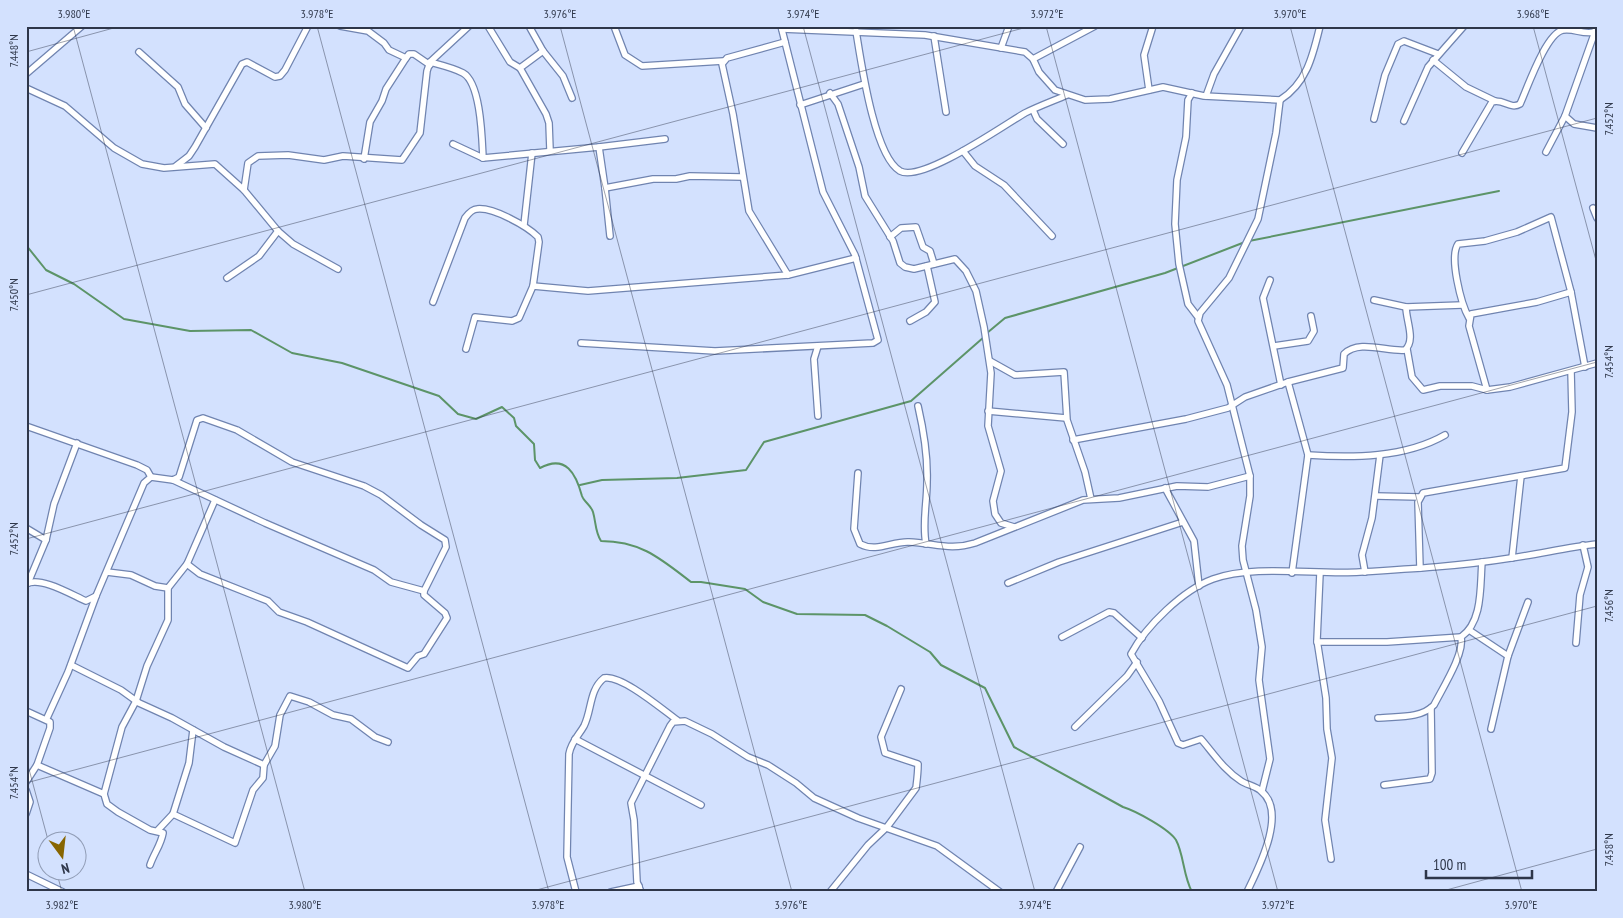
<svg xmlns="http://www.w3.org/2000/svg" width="1623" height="918" font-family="'PT Sans Narrow',sans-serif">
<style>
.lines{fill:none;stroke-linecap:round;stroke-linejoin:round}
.stream{stroke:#5c9468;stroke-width:2}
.minor-casing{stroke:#7084b0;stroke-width:8}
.minor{stroke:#fff;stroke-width:5.5}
.ticks{fill:none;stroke:#2e3649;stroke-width:1;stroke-opacity:0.45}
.neatline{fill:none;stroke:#2e3649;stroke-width:2}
.ticks-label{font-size:12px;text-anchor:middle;fill:#2e3649}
</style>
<rect width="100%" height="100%" fill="#d3e1fe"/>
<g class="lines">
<g class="stream">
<path d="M 1249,241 L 1499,191"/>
<path d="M 26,245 L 46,270 L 74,284 L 124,319 L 190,331 L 251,330 L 292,353 L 342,363 L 439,396 L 458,414 L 476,419 L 502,407 L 514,418 L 516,426 L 534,444 L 535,460 L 540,468 C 566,454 576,474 582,496 C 584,502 591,505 593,512 C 596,522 595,532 601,541 C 641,541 661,559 691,582 L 701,582 L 745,589 L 763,602 L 797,614 L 865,615 L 887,626 L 930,652 L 941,665 L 985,688 L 1014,747 L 1123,807 C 1136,811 1169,829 1176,840 C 1184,855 1183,875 1192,892"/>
<path d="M 987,333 L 1005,318 L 1165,273 L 1245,242"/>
<path d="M 580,485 L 602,480 L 677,478 L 746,470 L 764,442 L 911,401 L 984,337"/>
</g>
<g class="minor-casing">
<g id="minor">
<path d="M 340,26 L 368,31 L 384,43 L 389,50 L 406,58"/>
<path d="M 488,26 L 510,62 L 520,68"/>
<path d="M 529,26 L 543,51 L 563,76 L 572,98"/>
<path d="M 614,26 L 625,55 L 642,66 L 723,61"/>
<path d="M 1597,26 L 1565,116 L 1574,124 L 1597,128"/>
<path d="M 782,29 L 925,35 L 1025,52 L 1033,59 L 1039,72 L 1055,90 L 1085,100 L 1110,99 L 1163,87 L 1204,96 L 1280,100"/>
<path d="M 856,31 C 861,61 874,156 900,171 C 922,183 1004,125 1025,113 C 1039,106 1053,101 1067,95"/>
<path d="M 934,36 L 946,112"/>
<path d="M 785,42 L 727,58 L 722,64 L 733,114 L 749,211 L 788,275"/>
<path d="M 1001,48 L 1009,26"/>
<path d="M 543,51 L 520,68 L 546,114 L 549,123 L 550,150"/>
<path d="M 139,52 L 178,87 L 185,104 L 206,128"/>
<path d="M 1033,59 L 1095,26"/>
<path d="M 1433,60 L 1466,87 L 1495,101"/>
<path d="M 430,62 C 441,65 454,68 463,73 C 481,83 482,139 483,158"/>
<path d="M 26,74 L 82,26"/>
<path d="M 26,88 L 65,106 L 114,148 L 142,164 L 164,168 L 215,164 L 244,190 L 248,163 L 258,156 L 288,155 L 324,160 L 343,156 L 402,160 L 420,133 L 427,71 L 430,62 L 469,26"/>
<path d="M 1149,90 L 1144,55 L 1153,26"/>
<path d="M 830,93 L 838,104 L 859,167 L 865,196 L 893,241 L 900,263 L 905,267 L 914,269 L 955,259 L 966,271 L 976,291 L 984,327 L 991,373 L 988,426 L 1001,471 L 993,501 L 995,514 L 1001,523 L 1014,527"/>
<path d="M 1192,93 L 1188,100 L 1186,137 L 1177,180 L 1175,224 L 1179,264 L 1188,304 L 1198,317"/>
<path d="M 1206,96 L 1214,74 L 1241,26"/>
<path d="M 800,105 L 864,84"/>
<path d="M 1033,110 L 1037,119 L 1063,144"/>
<path d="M 1374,119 L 1385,75 L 1398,44 L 1404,41 L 1438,54"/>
<path d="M 1404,121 L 1428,67 L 1464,26"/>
<path d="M 453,144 L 483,158 L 599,147 L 665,139"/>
<path d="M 599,147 L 605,188 L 653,179 L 676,179 L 690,176 L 742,177"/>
<path d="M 963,151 L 975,166 L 1004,185 L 1052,236"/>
<path d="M 1546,152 L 1565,116"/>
<path d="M 1462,153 L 1492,102 C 1503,98 1510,110 1520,104 C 1527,89 1546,33 1563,30 C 1574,28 1583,35 1594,32"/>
<path d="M 364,159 L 370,122 L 382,101 L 386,89 L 406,58 L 409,54 L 414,54 L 430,65"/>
<path d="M 176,166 L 189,156 L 195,147 L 242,64 L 247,62 L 275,77 L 280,76 L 285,70 L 308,26"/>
<path d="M 605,188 L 610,236"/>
<path d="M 244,190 L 278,231 L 293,244 L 338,269"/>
<path d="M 1593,208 L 1597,218"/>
<path d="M 524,225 L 532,153"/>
<path d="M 890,237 L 901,228 L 916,227 L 923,247 L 930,251 L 934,264"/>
<path d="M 227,278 L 259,256 L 278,231"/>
<path d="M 1270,280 L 1263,298 L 1281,385"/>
<path d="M 533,286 L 588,291 L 788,275 L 856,258"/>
<path d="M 1374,300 L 1406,307 L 1462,305"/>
<path d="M 433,302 L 465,218 C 468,214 472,209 477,209 C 493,207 527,226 538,237 L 539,242 L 533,286 L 519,318 L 512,321 L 475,317 L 466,349"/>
<path d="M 1469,318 C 1461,304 1449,257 1458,244 L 1485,241 L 1517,232 L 1551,217 L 1571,292 L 1585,367"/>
<path d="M 910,321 L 926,312 L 935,302 L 927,266"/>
<path d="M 581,343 L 715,351 L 873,343 L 878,340 L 855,255 L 823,192 L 781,26"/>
<path d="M 1274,346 L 1308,341 L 1314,331 L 1311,316"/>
<path d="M 1407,349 L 1412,377 L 1423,390 L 1440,386 L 1472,386 L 1487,390 L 1510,387 L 1597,363"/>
<path d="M 990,361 L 1015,375 L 1064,372 L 1067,420 L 1085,472 L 1091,499"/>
<path d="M 1288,382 L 1308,455 L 1292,573"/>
<path d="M 1487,390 L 1469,326 L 1471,314 L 1537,302 L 1571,292"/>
<path d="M 918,406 C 924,432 928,456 927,482 C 927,504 922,523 926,544"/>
<path d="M 988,411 L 1066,418"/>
<path d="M 818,416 L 814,359 L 818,346"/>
<path d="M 26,426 L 137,465 L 147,470 L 151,477"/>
<path d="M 1073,440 L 1186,419 L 1228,408 L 1245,397 L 1288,382 L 1343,368 L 1344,354 C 1359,339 1387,352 1405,350 C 1416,340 1406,321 1406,307"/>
<path d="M 1308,455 C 1352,458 1405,458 1445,435"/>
<path d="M 858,473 L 854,529 L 860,544 C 877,553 892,541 909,542 C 934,543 950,551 975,543 L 1083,500 L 1119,498 L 1177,486 L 1208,487 L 1250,476"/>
<path d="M 173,480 L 265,523 L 374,570 L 391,582 L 424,591"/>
<path d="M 1165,488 L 1194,541 L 1199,586"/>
<path d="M 1376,496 L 1419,497"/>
<path d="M 26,528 L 46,540"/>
<path d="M 1512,558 L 1521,476"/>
<path d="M 1420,568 L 1418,502 L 1423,493 L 1565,468 L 1572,412 L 1571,371"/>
<path d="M 107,572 L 131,575 L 155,586 L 168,588"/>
<path d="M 1365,572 L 1362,555 L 1372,518 L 1380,455"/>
<path d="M 1320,573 L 1317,640 L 1326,698 L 1327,729 L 1332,758 L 1325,820 L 1331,859"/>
<path d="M 28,583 L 46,540 L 54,504 L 77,443"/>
<path d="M 1008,583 L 1059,562 L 1183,522"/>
<path d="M 26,584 C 41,576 72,595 86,601 L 96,596 L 144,483 L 151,477 L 173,480 L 179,477 L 197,420 L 203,418 L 237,430 L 292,462 L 364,486 L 381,495 L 421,525 L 445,540 L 446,547 L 424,591 L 424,595 L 445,613 L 447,618 L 424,654 L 418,656 L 408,668 L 307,622 L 279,612 L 268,601 L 200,574 L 187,564"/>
<path d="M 1469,630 L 1508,656"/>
<path d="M 1062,637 L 1109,612 L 1114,613 L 1142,638"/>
<path d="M 1317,642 L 1387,642 L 1461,637"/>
<path d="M 1576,643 L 1580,595 L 1588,567 L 1583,545"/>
<path d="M 71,665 L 121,690 L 139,703 L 172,718 L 224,747 L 264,765 L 275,746 L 280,715 L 290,696 L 309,702 L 333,715 L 351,719 L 375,737 L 388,742"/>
<path d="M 26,711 L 50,722 L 50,728 L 37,765 L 26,782"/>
<path d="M 47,718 L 68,672 L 96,596"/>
<path d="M 1378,718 C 1396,716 1421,719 1434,705 C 1442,689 1465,653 1461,637 C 1483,622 1480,586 1482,562"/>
<path d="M 1075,727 L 1127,676 L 1137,662"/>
<path d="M 1491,729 L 1508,656 L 1528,602"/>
<path d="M 575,739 L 701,805"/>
<path d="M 37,765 L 104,794 L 107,804 L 118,812 L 150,830 L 163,833 C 161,845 154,853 150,865"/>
<path d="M 1384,785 L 1430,779 L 1432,773 L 1431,708"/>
<path d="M 26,790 L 30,802 L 26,814"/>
<path d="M 1262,791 L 1270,759 L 1259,680 L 1262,647 L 1256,610 L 1243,560 L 1242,546 L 1250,496 L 1250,476 L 1227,385 L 1198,321 L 1200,313 L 1229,278 L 1258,219 L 1276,133 L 1280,100 C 1307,83 1313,55 1320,26"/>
<path d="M 104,794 L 122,727 L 136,701 L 147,666 L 168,620 L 168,588 L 187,564 L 215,500"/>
<path d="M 173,814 L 235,843 L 253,790 L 263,778 L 264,765"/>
<path d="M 158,830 L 173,814 L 189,763 L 193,730"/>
<path d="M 26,874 L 63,892"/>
<path d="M 576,892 L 567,857 L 569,754 C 571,742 579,735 584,726 C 592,710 589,690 604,678 C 621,674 663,710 677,720"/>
<path d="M 611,892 L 639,886"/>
<path d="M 641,892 L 637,882 L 634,820 L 631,803 L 670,726 L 673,722 L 685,721 L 712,734 L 748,757 L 768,765 L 796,783 L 814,798 L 858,818 L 937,846 L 1000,892"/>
<path d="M 830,892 L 868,845 L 887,827 L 916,788 C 917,780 918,773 918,764 L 885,753 L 881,737 L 901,689"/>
<path d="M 1056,892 L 1080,847"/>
<path d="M 1247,892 C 1258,869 1288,812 1261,791 C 1256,786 1247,785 1241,781 C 1224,770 1214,754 1201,739 L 1183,745 L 1178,743 L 1159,701 L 1131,654 C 1146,626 1183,590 1213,579 C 1254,564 1316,575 1360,572 C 1411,569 1461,566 1511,558 C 1540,554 1568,547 1597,544"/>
</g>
</g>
<use href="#minor" class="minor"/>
</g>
<path class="ticks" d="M 73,26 L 305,892M 317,26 L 549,892M 560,26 L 792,892M 803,26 L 1035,892M 1046,26 L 1278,892M 1290,26 L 1522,892M 1533,26 L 1597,264M 26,52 L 121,26M 26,295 L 1031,26M 26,539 L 1597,118M 26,758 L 48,840M 26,783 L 1597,362M 56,870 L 62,892M 529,892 L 1597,606M 1439,892 L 1597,849"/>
<rect width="1623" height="918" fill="none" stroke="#d3e1fe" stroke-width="55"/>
<g transform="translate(62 856) rotate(165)"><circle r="24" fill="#d3e1fe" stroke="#919db6"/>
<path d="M0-4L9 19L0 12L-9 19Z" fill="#876500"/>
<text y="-8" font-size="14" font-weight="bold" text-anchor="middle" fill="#2e3649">N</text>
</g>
<path d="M1426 870v8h106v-8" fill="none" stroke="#2e3649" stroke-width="2.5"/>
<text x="1433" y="870" font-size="15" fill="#2e3649" stroke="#d3e1fe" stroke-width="4" paint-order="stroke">100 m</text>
<rect x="28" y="28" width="1568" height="862" class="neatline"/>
<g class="ticks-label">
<text x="74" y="18">3.980°E</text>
<text x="317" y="18">3.978°E</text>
<text x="560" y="18">3.976°E</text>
<text x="803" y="18">3.974°E</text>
<text x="1047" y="18">3.972°E</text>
<text x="1290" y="18">3.970°E</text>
<text x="1533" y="18">3.968°E</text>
<text transform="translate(14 51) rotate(-90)" y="4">7.448°N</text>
<text transform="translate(1609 119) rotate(-90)" y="4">7.452°N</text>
<text transform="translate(14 295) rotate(-90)" y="4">7.450°N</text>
<text transform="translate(1609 362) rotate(-90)" y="4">7.454°N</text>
<text transform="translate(14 539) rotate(-90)" y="4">7.452°N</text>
<text transform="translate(1609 606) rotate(-90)" y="4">7.456°N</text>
<text transform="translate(14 783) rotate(-90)" y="4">7.454°N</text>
<text transform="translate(1609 850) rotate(-90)" y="4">7.458°N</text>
<text x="62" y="909">3.982°E</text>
<text x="305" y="909">3.980°E</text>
<text x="548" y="909">3.978°E</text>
<text x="791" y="909">3.976°E</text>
<text x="1035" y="909">3.974°E</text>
<text x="1278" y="909">3.972°E</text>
<text x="1521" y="909">3.970°E</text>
</g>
</svg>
